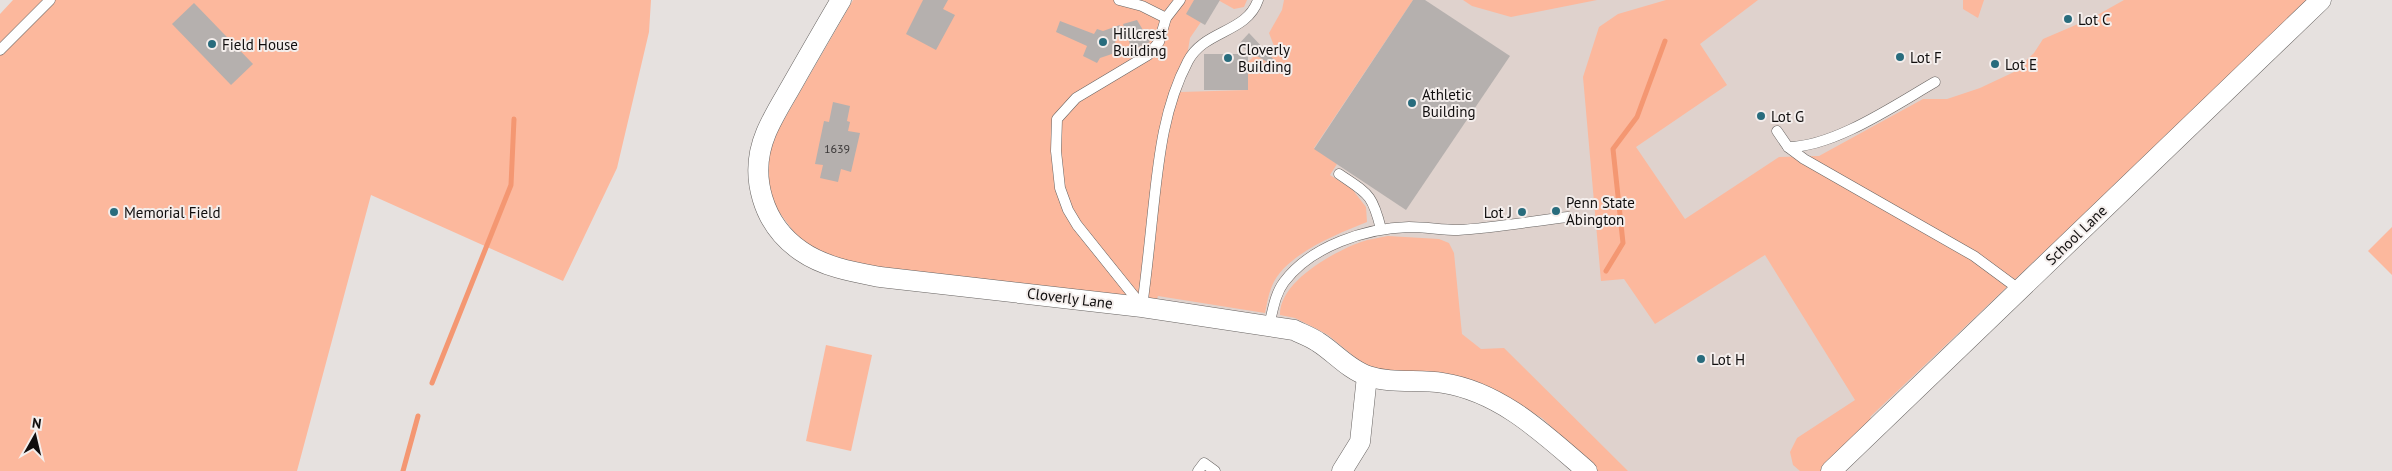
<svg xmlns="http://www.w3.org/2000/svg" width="2392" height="471" font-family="'PT Sans',sans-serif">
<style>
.built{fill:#dfd2cd}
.green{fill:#fcb89d}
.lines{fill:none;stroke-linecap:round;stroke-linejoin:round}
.stream{stroke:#f49772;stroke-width:5}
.building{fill:#b5b0ae}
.lane-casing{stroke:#676361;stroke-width:11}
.street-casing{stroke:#676361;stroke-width:21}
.lane{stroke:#fff;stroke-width:10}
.street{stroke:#fff;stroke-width:20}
.poi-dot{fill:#286c7d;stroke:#f4eeec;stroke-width:2}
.labels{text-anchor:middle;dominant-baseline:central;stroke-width:4;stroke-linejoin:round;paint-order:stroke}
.number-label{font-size:12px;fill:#393636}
.poi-label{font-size:15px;fill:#100e0e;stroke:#f4eeec;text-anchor:start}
.street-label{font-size:15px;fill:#100e0e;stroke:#f4eeec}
</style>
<rect width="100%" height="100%" fill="#e6e1df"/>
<path class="built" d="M 1048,0 L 2321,0 L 1831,471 L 1587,471 L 1497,401 L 1390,381 L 1317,341 L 1142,307 Z"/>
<g class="green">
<path d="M 13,0 L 651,0 L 649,32 L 617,168 L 563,281 L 371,195 L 297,471 L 0,471 L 0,14 Z"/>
<path d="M 853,0 L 1216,0 L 1190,38 L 1181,92 L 1248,90 L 1248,62 L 1263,47 L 1274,46 L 1269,33 L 1282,10 L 1284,0 L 1413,0 L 1314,148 L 1337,164 L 1330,175 L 1352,189 L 1366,207 L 1367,222 C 1337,234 1284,255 1272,286 C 1268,295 1267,304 1265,313 L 1158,296 L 1157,299 L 874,268 L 831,258 L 799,239 L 776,208 L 767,185 L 768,157 L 778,130 Z"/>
<path d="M 1218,0 L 1247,0 L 1244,7 L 1234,9 Z"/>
<path d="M 1463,0 L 1597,0 L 1511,17 L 1472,6 Z"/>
<path d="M 1666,0 L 1758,0 L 1700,44 L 1727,85 L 1636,147 L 1685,219 L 1779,157 L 1819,156 L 1923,99 L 1947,99 L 1980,88 L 2014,72 L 2034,53 L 2043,39 L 2092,18 L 2124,0 L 2309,0 L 1870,417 L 1875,423 L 1827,471 L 1800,471 L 1793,465 L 1790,452 L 1797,438 L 1855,400 L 1765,255 L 1655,324 L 1624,279 L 1601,281 L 1583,77 L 1599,27 L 1618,14 Z"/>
<path d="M 1963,0 L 1984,0 L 1978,18 L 1963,9 Z"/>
<path d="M 2392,227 L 2392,275 L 2368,251 Z"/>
<path d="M 1388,236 L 1439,239 L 1449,243 L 1454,253 L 1462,334 L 1481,349 L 1504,348 L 1628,471 L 1598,471 L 1542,418 L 1489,389 L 1449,374 L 1378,370 L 1362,363 L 1328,335 L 1315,328 L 1295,318 L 1280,315 C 1279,282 1333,252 1361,242 C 1369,239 1379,238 1388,236 Z"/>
<path d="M 826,345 L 872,355 L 851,451 L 806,441 Z"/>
</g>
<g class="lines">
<g class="stream">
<path d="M 1606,271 L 1623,243 L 1613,149 L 1637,117 L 1665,41"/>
<path d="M 432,383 L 511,185 L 514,119"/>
<path d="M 403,471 L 418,416"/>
</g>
</g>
<g class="building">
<path d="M 923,0 L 948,0 L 943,9 L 955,15 L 936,50 L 906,34 Z"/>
<path d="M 1194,0 L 1220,0 L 1205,25 L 1186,14 Z"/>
<path d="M 1413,0 L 1425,0 L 1510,56 L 1406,210 L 1314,149 Z"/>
<path d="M 194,3 L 253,64 L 231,85 L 172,24 Z"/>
<path d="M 1137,20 L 1150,42 L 1132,50 L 1123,24 Z"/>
<path d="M 1060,21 L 1094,34 L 1097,29 L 1103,31 L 1120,25 L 1112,54 L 1100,58 L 1097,63 L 1083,56 L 1087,46 L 1056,32 Z"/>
<path d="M 1249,33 L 1278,64 L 1276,67 L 1238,45 Z"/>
<rect x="1204" y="54" width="44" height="36"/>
<path d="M 833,102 L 850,106 L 847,121 L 850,122 L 848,131 L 860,133 L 851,172 L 841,169 L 838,182 L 820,178 L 823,165 L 815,164 L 824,121 L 829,122 Z"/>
</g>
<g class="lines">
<g class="lane-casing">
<g id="lane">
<path d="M 1119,0 L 1142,6 L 1166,18"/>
<path d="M 0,50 L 50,0"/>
<path d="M 1777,131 L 1788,147 L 1804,159 L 1974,256 L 2020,290"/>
<path d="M 1788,147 C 1834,147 1895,105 1935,82"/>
<path d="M 1339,174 C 1368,194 1372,193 1381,229"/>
<path d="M 1142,306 L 1077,225 L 1068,210 L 1060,188 L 1056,151 L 1057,119 L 1076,98 L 1148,55 L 1159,42 L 1166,18 L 1180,0"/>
<path d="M 1142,307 C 1146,278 1149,249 1152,220 C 1158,166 1162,110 1188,61 C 1204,30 1247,33 1258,0"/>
<path d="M 1269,325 C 1273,310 1275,294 1284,282 C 1311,246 1366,228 1409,227 C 1425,227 1442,230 1458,230 C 1495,228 1532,221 1568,217"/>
<path d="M 1198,471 L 1204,463 L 1215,471"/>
</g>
</g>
<g class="street-casing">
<g id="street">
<path d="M 841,0 C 825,27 809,55 793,83 C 784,99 773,116 766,133 C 748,176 763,225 801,251 C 824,267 853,272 880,277 L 1142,307 L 1294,330 C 1302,334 1311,337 1318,342 C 1334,352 1349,370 1368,376 C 1392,384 1418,379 1443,383 C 1501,392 1544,434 1587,471"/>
<path d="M 1342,471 L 1360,442 L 1367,376"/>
<path d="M 1831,471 L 2321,0"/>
</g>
</g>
<use href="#lane" class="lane"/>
<use href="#street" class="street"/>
</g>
<g class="poi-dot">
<circle cx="2068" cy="19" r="5"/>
<circle cx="1103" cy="42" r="5"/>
<circle cx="212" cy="44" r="5"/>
<circle cx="1900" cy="57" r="5"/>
<circle cx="1228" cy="58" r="5"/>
<circle cx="1995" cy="64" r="5"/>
<circle cx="1412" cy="103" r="5"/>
<circle cx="1761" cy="116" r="5"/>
<circle cx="1556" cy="211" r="5"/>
<circle cx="114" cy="212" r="5"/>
<circle cx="1522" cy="212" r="5"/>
<circle cx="1701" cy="359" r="5"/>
</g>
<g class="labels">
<g class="number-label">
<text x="837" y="148">1639</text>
</g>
<g class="poi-label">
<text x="2078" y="19">Lot C</text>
<text x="1113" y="33">Hillcrest<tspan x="1113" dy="17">Building</tspan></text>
<text x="222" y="44">Field House</text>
<text x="1238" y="49">Cloverly<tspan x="1238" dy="17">Building</tspan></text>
<text x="1910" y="57">Lot F</text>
<text x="2005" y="64">Lot E</text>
<text x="1422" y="94">Athletic<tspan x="1422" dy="17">Building</tspan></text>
<text x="1771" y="116">Lot G</text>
<text x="1566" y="202">Penn State<tspan x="1566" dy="17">Abington</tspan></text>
<text x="124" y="212">Memorial Field</text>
<text x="1512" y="212" text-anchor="end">Lot J</text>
<text x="1711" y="359">Lot H</text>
</g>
<g class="street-label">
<text transform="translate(2076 235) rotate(-44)">School Lane</text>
<text transform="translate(1070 298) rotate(7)">Cloverly Lane</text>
</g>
</g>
<g transform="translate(35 436) rotate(8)" stroke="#f4eeec" stroke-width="4" paint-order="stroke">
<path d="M0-4L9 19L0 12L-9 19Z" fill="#100e0e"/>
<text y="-8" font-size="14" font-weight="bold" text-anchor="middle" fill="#100e0e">N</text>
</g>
</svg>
